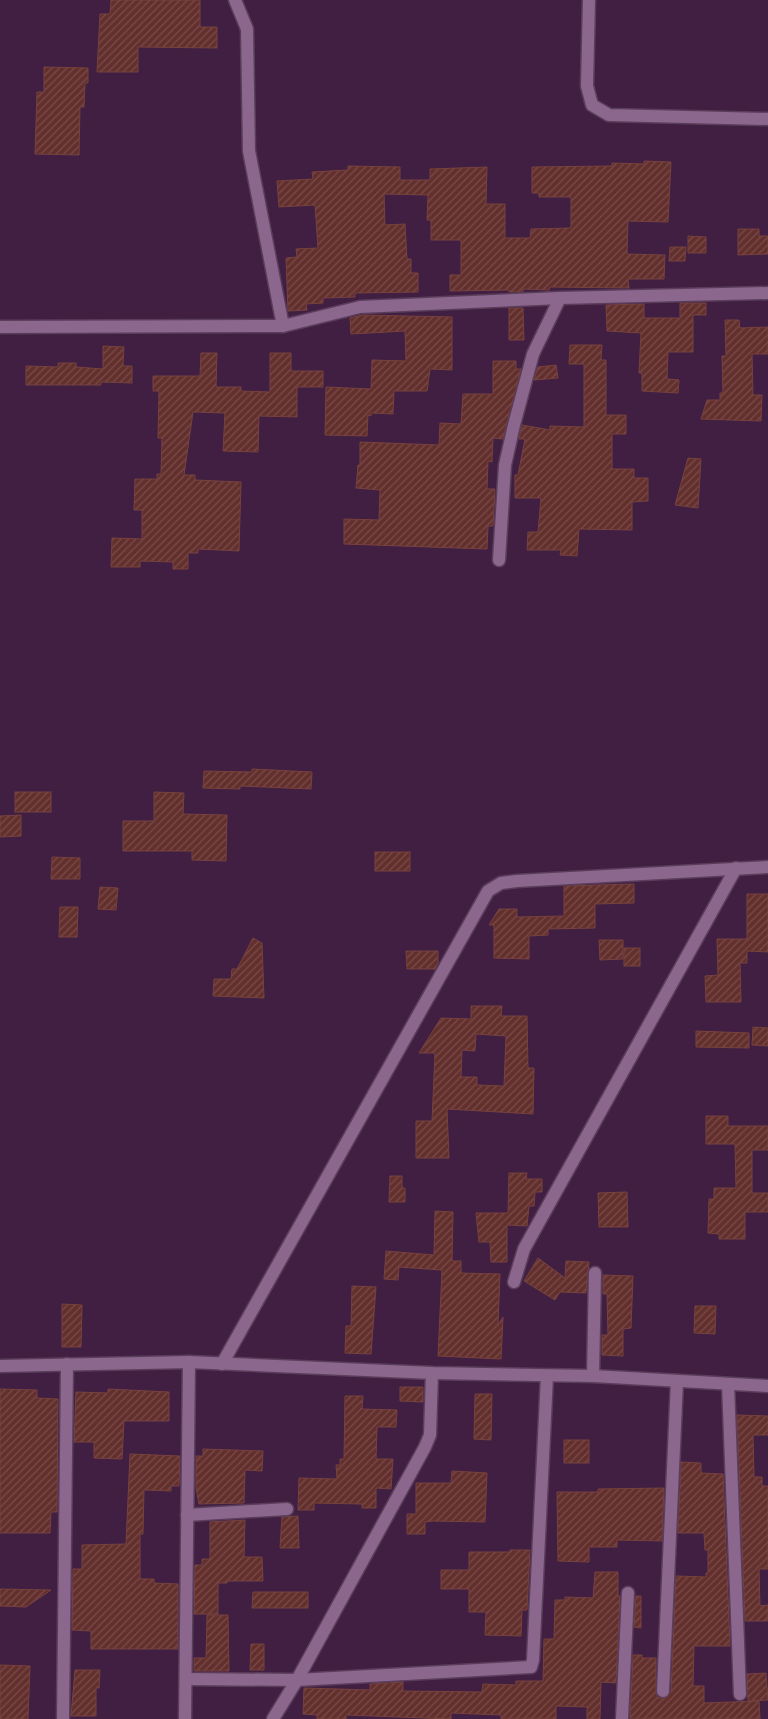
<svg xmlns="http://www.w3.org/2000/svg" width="768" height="1719" font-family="Ubuntu,sans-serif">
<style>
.building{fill:url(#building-hatch);stroke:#77423e;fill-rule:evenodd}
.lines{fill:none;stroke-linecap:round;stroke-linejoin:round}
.minor-casing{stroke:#5a3d5b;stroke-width:15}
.minor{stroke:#8b668d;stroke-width:12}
</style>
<defs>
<pattern id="building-hatch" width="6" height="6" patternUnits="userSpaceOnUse" patternTransform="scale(1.25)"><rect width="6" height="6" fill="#622f2c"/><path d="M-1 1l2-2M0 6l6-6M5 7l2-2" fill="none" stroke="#784c4a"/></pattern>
</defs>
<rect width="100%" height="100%" fill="#401f42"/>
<g class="building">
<path d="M 111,0 L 200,0 L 200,27 L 217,27 L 217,48 L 138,47 L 138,72 L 97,72 L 100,14 L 110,14 Z"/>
<path d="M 44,67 L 88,68 L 88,83 L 85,83 L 84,107 L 80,107 L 79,155 L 35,154 L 37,92 L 44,92 Z"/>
<path d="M 644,161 L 671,162 L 668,222 L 628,221 L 627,254 L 665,255 L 664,279 L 628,279 L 629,288 L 550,287 L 549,290 L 523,289 L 523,292 L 509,292 L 509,290 L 450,291 L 450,275 L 461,275 L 461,240 L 431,240 L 431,220 L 427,220 L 428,195 L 384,194 L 385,225 L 405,224 L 407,259 L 411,259 L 411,273 L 418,273 L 418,292 L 355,293 L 355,297 L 323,298 L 323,303 L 306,304 L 307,310 L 288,311 L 286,258 L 297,257 L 296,249 L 318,248 L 315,205 L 279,207 L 277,181 L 313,179 L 312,172 L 348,170 L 348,166 L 400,167 L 400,180 L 430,180 L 430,169 L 487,167 L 486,204 L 505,204 L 505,238 L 530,238 L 531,229 L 571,228 L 571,197 L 539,197 L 539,193 L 532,193 L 532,167 L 612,166 L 612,163 L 644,164 Z"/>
<path d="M 738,229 L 759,229 L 759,236 L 768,236 L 768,254 L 738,255 Z"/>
<path d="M 688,236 L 706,237 L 706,253 L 688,253 Z"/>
<path d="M 670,247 L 686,247 L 685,261 L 669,261 Z"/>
<path d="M 680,303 L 706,303 L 706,315 L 693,315 L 693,352 L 668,352 L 667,379 L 679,380 L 678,393 L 642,391 L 642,373 L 639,373 L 641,333 L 607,331 L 606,305 L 644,304 L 644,318 L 680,318 Z"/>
<path d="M 509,308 L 523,308 L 524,340 L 509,340 Z"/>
<path d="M 363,315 L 452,317 L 452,370 L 430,369 L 427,391 L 394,391 L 393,414 L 371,413 L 371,416 L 368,415 L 367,436 L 325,435 L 326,387 L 371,389 L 372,360 L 406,361 L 405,331 L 351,334 L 350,318 Z"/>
<path d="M 725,320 L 739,320 L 740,328 L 768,327 L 768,354 L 752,354 L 753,395 L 762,395 L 761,421 L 701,419 L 707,400 L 720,400 L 720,393 L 723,393 L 722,356 L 726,356 Z"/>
<path d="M 570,345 L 602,345 L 601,360 L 606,360 L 606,415 L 626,415 L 626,434 L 612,434 L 612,469 L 634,469 L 634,478 L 648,478 L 648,501 L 632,502 L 632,530 L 579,529 L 577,556 L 560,555 L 561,550 L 527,550 L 528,532 L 538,532 L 541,498 L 515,498 L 515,475 L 518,475 L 525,439 L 519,439 L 522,425 L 550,430 L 550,426 L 584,427 L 584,364 L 569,364 Z"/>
<path d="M 103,346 L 124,347 L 123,366 L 132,366 L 132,383 L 101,382 L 101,385 L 26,385 L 26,366 L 58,367 L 58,363 L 76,363 L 76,367 L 103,369 Z"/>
<path d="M 201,353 L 217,353 L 216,387 L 241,387 L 241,391 L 270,392 L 270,353 L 291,353 L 291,371 L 323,371 L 323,387 L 297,387 L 297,417 L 259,416 L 258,452 L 223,451 L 225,413 L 193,412 L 184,475 L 195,475 L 195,480 L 241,482 L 239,551 L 198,549 L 198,553 L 188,553 L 188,569 L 173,569 L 173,562 L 140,561 L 140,567 L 111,567 L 112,538 L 142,539 L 142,510 L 134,510 L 135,479 L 157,479 L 157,474 L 161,474 L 162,438 L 158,438 L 159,391 L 153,391 L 153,376 L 200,376 Z"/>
<path d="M 493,361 L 516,361 L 516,369 L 521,369 L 503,439 L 493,438 L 492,462 L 488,461 L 487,489 L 495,489 L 493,526 L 488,526 L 487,549 L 344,544 L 344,519 L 379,520 L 380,490 L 356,488 L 358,465 L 360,465 L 360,442 L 439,445 L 440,423 L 461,424 L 463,394 L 493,394 Z"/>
<path d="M 556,365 L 558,378 L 534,380 L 538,367 Z"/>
<path d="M 688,458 L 701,459 L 698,508 L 675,505 Z"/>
<path d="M 252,769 L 312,772 L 311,789 L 240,786 L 240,789 L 203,788 L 204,771 L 252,772 Z"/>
<rect x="15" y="792" width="36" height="20"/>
<path d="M 154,792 L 184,793 L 183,814 L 227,815 L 226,861 L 192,860 L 192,851 L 123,851 L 123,821 L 154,821 Z"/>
<path d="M 21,815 L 21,836 L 0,837 L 0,816 Z"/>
<rect x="375" y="852" width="35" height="19"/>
<path d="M 52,857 L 80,858 L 80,879 L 51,879 Z"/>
<path d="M 634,884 L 634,903 L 595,904 L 595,928 L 548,929 L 548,935 L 529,936 L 529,959 L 494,958 L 494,925 L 489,925 L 499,909 L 517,909 L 517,917 L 564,916 L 564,886 Z"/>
<path d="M 100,887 L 118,888 L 116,910 L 98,909 Z"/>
<path d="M 747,894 L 768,894 L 768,952 L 747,951 L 747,963 L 740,963 L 741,1002 L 706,1002 L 705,976 L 718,975 L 717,939 L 747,939 Z"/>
<path d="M 60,907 L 78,907 L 77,937 L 59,937 Z"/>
<path d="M 253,938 L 262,943 L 264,998 L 213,996 L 214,979 L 231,979 L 232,969 L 237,969 Z"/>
<path d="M 599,940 L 623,940 L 623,959 L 600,960 Z"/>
<rect x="624" y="948" width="16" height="18"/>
<path d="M 406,951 L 438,951 L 438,963 L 435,969 L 407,969 Z"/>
<path d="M 471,1006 L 502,1006 L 501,1016 L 527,1016 L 528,1068 L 534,1068 L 533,1114 L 447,1109 L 449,1158 L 416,1158 L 416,1121 L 432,1121 L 435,1053 L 419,1053 L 441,1018 L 471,1019 ZM 476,1034 L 506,1036 L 504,1086 L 477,1085 L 477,1077 L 461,1077 L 462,1050 L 475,1051 Z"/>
<path d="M 753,1027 L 768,1028 L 768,1046 L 752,1045 Z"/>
<path d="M 696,1031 L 749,1033 L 749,1048 L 696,1047 Z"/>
<path d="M 706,1116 L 728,1116 L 728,1126 L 768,1126 L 768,1150 L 752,1150 L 752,1193 L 768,1193 L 768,1212 L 745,1212 L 745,1239 L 719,1239 L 719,1234 L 708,1233 L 709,1199 L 714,1199 L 714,1188 L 736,1188 L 735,1144 L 706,1144 Z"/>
<path d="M 509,1173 L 527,1173 L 526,1179 L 542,1179 L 542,1192 L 535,1192 L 534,1206 L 529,1206 L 527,1226 L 507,1225 L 507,1262 L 491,1262 L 490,1242 L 479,1242 L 476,1213 L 508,1213 Z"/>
<path d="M 390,1176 L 402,1176 L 402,1188 L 405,1188 L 405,1202 L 389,1202 Z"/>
<path d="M 627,1192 L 628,1227 L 599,1227 L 598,1193 Z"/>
<path d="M 435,1211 L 453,1212 L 452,1261 L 461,1261 L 461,1273 L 500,1274 L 498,1325 L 503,1317 L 501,1359 L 438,1356 L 442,1270 L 399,1267 L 398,1280 L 384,1279 L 386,1251 L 434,1255 Z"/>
<path d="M 538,1258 L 565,1278 L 566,1261 L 589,1262 L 586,1293 L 560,1292 L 555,1300 L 524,1281 Z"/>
<path d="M 603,1275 L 633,1276 L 631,1328 L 623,1329 L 623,1356 L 602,1355 L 602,1335 L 608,1335 L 607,1294 L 603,1294 Z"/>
<path d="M 352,1286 L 376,1287 L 371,1354 L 345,1353 L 346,1326 L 351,1326 Z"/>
<path d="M 62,1304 L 82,1305 L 81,1347 L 62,1347 Z"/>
<path d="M 695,1306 L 716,1306 L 715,1334 L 694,1333 Z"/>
<path d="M 400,1387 L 423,1387 L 423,1402 L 400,1401 Z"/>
<path d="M 0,1389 L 37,1390 L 37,1398 L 58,1399 L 57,1512 L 51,1512 L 50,1533 L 0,1533 Z"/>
<path d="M 108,1389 L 169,1392 L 169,1421 L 124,1421 L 122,1459 L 94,1458 L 94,1442 L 74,1442 L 76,1392 L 108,1393 Z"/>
<path d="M 475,1394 L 492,1394 L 491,1440 L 474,1439 Z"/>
<path d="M 345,1396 L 363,1396 L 362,1409 L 397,1410 L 396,1427 L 377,1427 L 376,1459 L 393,1459 L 391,1489 L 376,1488 L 376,1508 L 362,1508 L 362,1504 L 314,1503 L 314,1510 L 298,1510 L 299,1478 L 337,1479 L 336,1465 L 340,1465 L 340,1459 L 344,1459 Z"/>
<path d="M 737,1415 L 768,1416 L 768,1435 L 753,1435 L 754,1477 L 762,1477 L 762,1486 L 768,1486 L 768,1569 L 759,1569 L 760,1606 L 768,1605 L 768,1621 L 745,1621 Z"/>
<rect x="564" y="1440" width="25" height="23"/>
<path d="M 203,1449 L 263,1451 L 262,1471 L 245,1470 L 244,1503 L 199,1504 L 196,1488 L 196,1456 L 203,1456 Z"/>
<path d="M 130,1454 L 180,1456 L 179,1486 L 171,1486 L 171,1491 L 144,1490 L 143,1534 L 140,1534 L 140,1579 L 154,1579 L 154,1583 L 178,1584 L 178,1649 L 91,1649 L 91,1631 L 72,1630 L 73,1569 L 82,1569 L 82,1545 L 126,1544 Z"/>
<path d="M 681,1462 L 701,1463 L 701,1473 L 723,1474 L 730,1646 L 694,1646 L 693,1686 L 704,1686 L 704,1703 L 759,1701 L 760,1719 L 630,1719 L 633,1655 L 642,1655 L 642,1658 L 656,1658 L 656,1694 L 659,1698 L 667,1698 L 671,1691 L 676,1576 L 706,1577 L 706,1573 L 708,1573 L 708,1550 L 705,1550 L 704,1533 L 678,1533 Z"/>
<path d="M 452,1471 L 487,1473 L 485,1522 L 433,1521 L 425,1522 L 425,1534 L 407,1534 L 407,1514 L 416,1514 L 416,1483 L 451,1483 Z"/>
<path d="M 664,1488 L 662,1541 L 617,1540 L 617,1547 L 589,1547 L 589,1562 L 558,1561 L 557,1492 L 598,1492 L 598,1489 Z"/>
<path d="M 298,1516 L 299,1548 L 280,1548 L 282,1517 Z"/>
<path d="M 245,1520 L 244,1557 L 262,1557 L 263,1581 L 227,1581 L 227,1583 L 218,1583 L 218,1614 L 194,1614 L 195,1565 L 202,1565 L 202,1559 L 210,1559 L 210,1522 Z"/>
<path d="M 510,1550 L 530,1550 L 527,1610 L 522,1610 L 521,1636 L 485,1635 L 486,1612 L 469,1612 L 469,1589 L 441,1589 L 441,1570 L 469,1570 L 469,1552 L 510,1552 Z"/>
<path d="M 595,1572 L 618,1572 L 618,1596 L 620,1596 L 616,1683 L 601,1682 L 600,1719 L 587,1719 L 587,1707 L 556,1706 L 556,1719 L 501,1719 L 501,1715 L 451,1713 L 451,1719 L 346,1715 L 346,1719 L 317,1719 L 317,1715 L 303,1714 L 304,1688 L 370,1690 L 370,1684 L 403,1682 L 403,1691 L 482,1692 L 483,1684 L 516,1685 L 516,1681 L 543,1681 L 544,1639 L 554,1639 L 555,1600 L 565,1600 L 565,1597 L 593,1598 Z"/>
<path d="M 0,1589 L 51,1590 L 26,1607 L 0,1606 Z"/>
<path d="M 253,1592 L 308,1592 L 308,1608 L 252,1608 Z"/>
<path d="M 636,1596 L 641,1596 L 641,1628 L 634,1627 Z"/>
<path d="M 207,1615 L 228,1615 L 229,1671 L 194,1671 L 194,1658 L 206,1658 Z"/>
<path d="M 251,1644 L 264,1644 L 264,1670 L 250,1670 Z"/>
<path d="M 0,1665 L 30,1666 L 28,1719 L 0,1719 Z"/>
<path d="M 75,1670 L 100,1670 L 99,1688 L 96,1688 L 96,1716 L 71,1716 Z"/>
<path d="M 766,1673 L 768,1700 L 748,1701 L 747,1674 Z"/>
</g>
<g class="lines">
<g class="minor-casing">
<g id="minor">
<path d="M 235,0 L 247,29 L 249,151 L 283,326"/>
<path d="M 589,0 L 587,86 L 592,105 L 609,115 L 768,119"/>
<path d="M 0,327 L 283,326 L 360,307 L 560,298 L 768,293"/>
<path d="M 499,560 L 505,465 L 514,425 L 533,354 L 560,298"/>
<path d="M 514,1282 L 524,1249 L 736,868"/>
<path d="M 222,1364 L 488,891 L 501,883 L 517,881 L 768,867"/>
<path d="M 0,1366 L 189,1362 L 432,1373 L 593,1376 L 768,1386"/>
<path d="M 593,1376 L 595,1273"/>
<path d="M 728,1384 L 740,1694"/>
<path d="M 187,1515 L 287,1509"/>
<path d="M 186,1679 L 297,1680 L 531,1667 L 533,1660 L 547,1376"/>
<path d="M 663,1691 L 677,1381"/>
<path d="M 63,1719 L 67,1364"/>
<path d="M 185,1719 L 189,1362"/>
<path d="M 273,1719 L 297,1680 L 425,1447 L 430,1435 L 432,1373"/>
<path d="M 622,1719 L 628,1593"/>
</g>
</g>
<use href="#minor" class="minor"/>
</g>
</svg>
